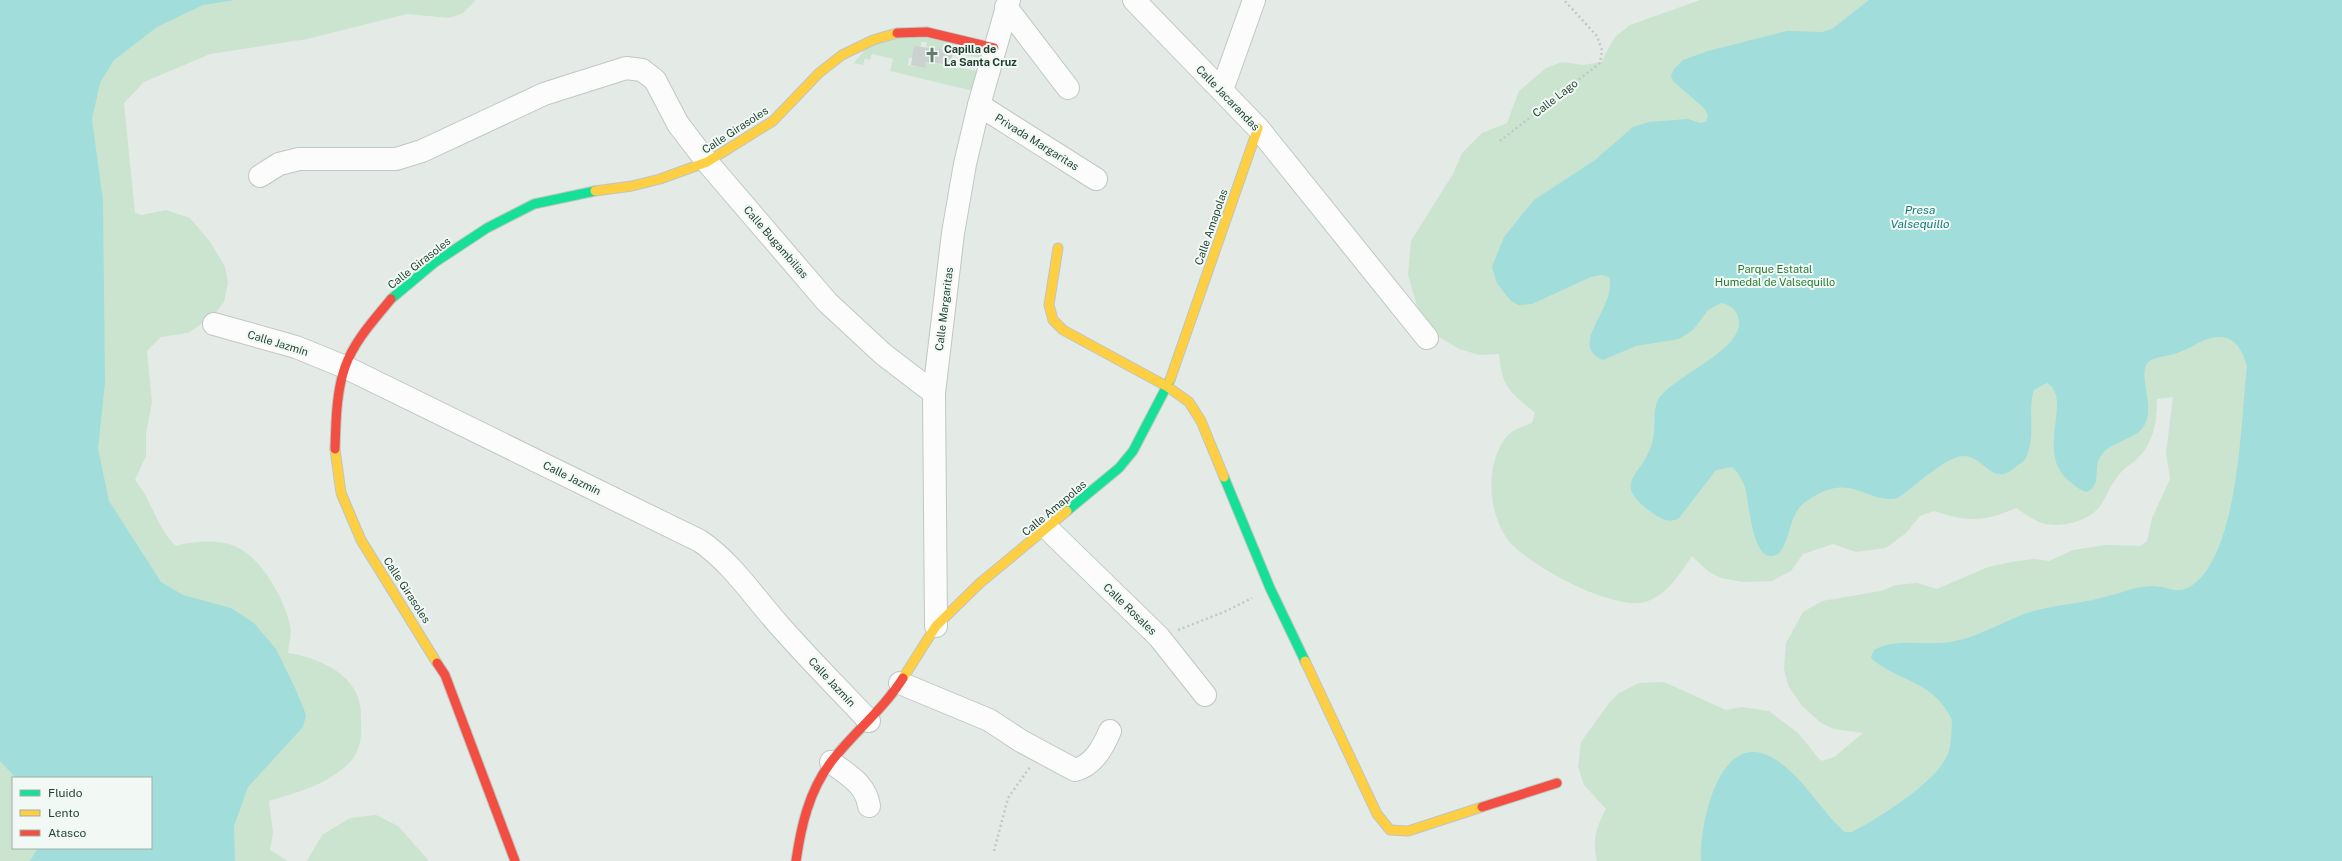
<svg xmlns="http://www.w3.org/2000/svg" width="2342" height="861" font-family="'Public Sans',sans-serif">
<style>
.green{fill:#cbe4cf;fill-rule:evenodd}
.water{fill:#a0dddb}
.building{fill:#cad1ce}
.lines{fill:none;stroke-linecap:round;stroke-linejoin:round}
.street-casing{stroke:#c1c7c3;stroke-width:24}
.fast-casing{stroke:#bdc6c2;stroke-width:11}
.slow-casing{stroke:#bdc6c2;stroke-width:11}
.jam-casing{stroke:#bdc6c2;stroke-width:11}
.path{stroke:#c0cac4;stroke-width:2.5;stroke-dasharray:2 3;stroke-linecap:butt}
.street{stroke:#fbfcfb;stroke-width:22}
.fast{stroke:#16e098;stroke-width:9}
.slow{stroke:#ffcf43;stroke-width:9}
.jam{stroke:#f24e42;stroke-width:9}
.labels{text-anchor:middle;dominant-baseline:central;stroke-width:4;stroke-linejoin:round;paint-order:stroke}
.poi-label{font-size:11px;font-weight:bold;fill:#1f3f31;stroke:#f2f9f4;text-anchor:start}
.street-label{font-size:11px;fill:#1f3f31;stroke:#f2f9f4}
.park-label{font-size:11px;fill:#267a38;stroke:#f2f9f4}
.water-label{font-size:12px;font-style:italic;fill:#147b7b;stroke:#f2f9f4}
</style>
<rect width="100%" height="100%" fill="#e4eae6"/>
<g class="green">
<path d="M 0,0 L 476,0 L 463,13 L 450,18 L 407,14 L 307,39 L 210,54 L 144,82 L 124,103 L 135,213 L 142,215 L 166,210 L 190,218 L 211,243 L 225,267 L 228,283 L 224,302 L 213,316 L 188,333 L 161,337 L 147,351 L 152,403 L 146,433 L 146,456 L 135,480 C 152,500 157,529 176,546 C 195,541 220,539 237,547 C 263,560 284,599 290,625 C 292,633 289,644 288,653 C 316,657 355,673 360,705 C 361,710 361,717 361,723 C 362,737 360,751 350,762 C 328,785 298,792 269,801 L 273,833 L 270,850 L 288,861 L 0,861 ZM 13,778 L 151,778 L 151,848 L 13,848 Z"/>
<path d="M 1700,0 L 2342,0 L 2342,861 L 1597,861 C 1592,840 1596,828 1606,809 L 1584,785 L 1578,767 L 1581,742 L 1609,703 L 1619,693 L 1639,683 L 1664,682 L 1726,710 L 1742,707 L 1769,711 L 1798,733 L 1821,761 L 1834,757 L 1863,733 L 1834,729 L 1821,723 L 1802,706 L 1788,685 L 1784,669 L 1786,643 L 1803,612 L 1822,601 L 1881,591 L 1896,585 L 1917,583 L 1937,589 L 1988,567 L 2011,562 L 2034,559 L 2049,561 L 2073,550 L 2106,545 L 2141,546 L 2147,541 L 2152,518 L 2170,479 L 2166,453 L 2173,397 L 2157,399 C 2157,422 2154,443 2136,460 C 2131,464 2126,467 2122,471 C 2112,482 2108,493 2101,505 C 2090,521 2060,529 2042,523 C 2033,520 2024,513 2016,508 C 1985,522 1966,522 1934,511 L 1920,516 L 1906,533 L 1886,548 L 1856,552 L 1833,544 L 1803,554 L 1791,571 L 1772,581 L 1743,582 L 1721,578 L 1709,572 L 1692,556 C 1680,574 1668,593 1648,601 C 1618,614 1527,565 1508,540 C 1488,512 1485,469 1504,440 C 1510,430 1522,427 1532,423 L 1535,413 C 1510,391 1502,389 1499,354 L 1480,355 L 1459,349 L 1428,330 L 1420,316 L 1408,275 L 1411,241 L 1453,174 L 1462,153 L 1482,133 L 1507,123 L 1519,91 L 1546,68 L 1562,62 L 1583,65 L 1601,62 L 1615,37 L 1630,25 Z"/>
<path d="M 931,34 L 984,46 L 981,58 L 926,47 L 927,42 L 921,42 L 921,47 L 912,58 L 909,58 L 908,65 L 925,68 L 926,62 L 978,71 L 973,91 L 890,71 L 893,59 L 872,54 L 870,60 L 865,58 L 863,65 L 854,63 L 871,42 Z"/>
<path d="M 376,815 L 398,826 L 429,861 L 307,861 L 322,835 L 350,818 Z"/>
</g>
<g class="water">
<path d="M 0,0 L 235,0 L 203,5 L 157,27 L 114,60 L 100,83 L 92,119 L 103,201 L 105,382 L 98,449 L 109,501 L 161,582 L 183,595 L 231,608 L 254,623 L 276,649 L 296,690 L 306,715 L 303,727 L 248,787 L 234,826 L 235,861 L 30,861 L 38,848 L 151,848 L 151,778 L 16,778 L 0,761 Z"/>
<path d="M 1869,0 L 2342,0 L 2342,861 L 1701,861 C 1699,825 1720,723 1776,760 C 1804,778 1820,810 1845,832 L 1852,832 C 1879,818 1935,783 1947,756 C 1952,745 1951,732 1952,720 C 1934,681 1902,683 1873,660 L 1871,657 L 1874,650 C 1898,636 1931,648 1960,640 C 1984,634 2006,620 2030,612 C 2053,605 2078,604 2101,598 C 2116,595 2135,586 2151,586 C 2168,585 2176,597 2194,584 C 2239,549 2241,420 2247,366 C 2243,352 2236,337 2220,337 C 2206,336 2192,348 2180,352 C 2171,356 2159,356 2151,360 C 2134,370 2157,406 2144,426 C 2133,442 2109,441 2100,457 C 2093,469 2102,485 2087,492 C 2080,490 2075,486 2069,481 C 2034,452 2074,399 2047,383 L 2034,390 C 2027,411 2036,433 2027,455 C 2026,460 2021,463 2017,466 C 1992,489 1986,457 1964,456 C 1946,456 1914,487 1898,498 C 1870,504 1855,477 1822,492 C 1814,496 1805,501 1799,508 C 1789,521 1790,539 1780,552 C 1778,555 1776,555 1772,556 C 1752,559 1749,501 1745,487 C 1742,479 1738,472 1732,467 L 1716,470 L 1679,518 C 1669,523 1663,520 1654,514 C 1606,481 1646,476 1653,439 C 1656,427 1652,412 1658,400 C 1671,376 1749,349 1738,317 C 1736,309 1729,304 1721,303 L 1708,310 L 1693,330 L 1679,339 L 1636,346 L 1603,360 C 1566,345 1618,307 1609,277 L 1602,275 L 1591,277 L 1532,304 L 1518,305 L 1510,300 L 1497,283 L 1492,267 L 1504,237 L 1534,200 L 1595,160 L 1633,127 L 1649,122 L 1688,119 L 1701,123 L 1706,121 L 1708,116 L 1704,108 L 1673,81 L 1671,75 L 1674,69 L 1683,60 L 1708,51 L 1787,31 L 1822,32 L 1832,29 Z"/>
</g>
<path class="building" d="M 914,46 L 953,51 L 951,65 L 926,62 L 925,68 L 911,65 Z"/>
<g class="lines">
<g class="street-casing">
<g id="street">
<path d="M 1134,0 L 1258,128 L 1427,338"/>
<path d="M 1006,7 L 1068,88"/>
<path d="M 1222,90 L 1254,0"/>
<path d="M 979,105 L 1096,179"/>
<path d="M 260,176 L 279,164 L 299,159 L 396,159 L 422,151 L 544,94 L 626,68 L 642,70 L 655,80 L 678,124 L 707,162 L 827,302 L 883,354 L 934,393"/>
<path d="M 214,324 L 296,347 L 345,367 L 700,541 C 732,563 754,597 779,625 C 808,658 839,689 869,721"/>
<path d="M 1048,529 L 1159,637 L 1205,695"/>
<path d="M 936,626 L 934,393 L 953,233 L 965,164 L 979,105 L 1009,0"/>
<path d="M 900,683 L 989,720 L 1021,741 L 1075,770 C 1094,765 1103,747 1110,731"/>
<path d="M 831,762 C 848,775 866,784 869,806"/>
</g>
</g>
<g class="fast-casing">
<g id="fast">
<path d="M 391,299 L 434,263 L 487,228 L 534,204 L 595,191"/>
<path d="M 1224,477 L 1270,588 L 1305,661"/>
<path d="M 1067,511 L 1119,468 L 1133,451 L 1170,380"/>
</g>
</g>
<g class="slow-casing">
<g id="slow">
<path d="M 595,191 L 632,186 L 660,179 L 707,162 L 773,121 L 819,73 L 842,55 L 873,40 L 897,33"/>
<path d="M 1058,248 L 1049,305 L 1053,320 L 1063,330 L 1168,387 L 1189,402 L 1201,421 L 1224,477"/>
<path d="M 1170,380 L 1258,128"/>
<path d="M 335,449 L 341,493 L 361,540 L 437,663"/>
<path d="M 1305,661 L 1377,814 L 1390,830 L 1408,831 L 1482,807"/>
<path d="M 903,678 L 936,626 L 980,583 L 1067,511"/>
</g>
</g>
<g class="jam-casing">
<g id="jam">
<path d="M 897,33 L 927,32 L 994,48"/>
<path d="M 335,449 C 336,422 336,393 345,367 C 354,341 374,320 391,299"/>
<path d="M 437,663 L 445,675 L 515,861"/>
<path d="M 1482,807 L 1557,783"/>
<path d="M 796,861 C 801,826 809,791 831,762 C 853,733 883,710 903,678"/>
</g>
</g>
<g class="path">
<path d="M 1500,141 L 1600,63 L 1602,50 L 1597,36 L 1564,0"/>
<path d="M 1178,630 L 1224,612 L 1252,598"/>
<path d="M 994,851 L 1008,798 L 1030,767"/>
</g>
<use href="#street" class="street"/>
<use href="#fast" class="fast"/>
<use href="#slow" class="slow"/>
<use href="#jam" class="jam"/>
</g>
<defs>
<g id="church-bare" transform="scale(1.2)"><path d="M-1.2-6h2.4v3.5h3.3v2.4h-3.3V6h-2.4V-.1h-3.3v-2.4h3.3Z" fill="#647b70" stroke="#f2f9f4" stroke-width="2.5" paint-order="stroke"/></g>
</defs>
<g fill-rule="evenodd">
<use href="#church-bare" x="932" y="55"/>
</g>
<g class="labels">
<g class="poi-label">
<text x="944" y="49">Capilla de<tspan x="944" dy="13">La Santa Cruz</tspan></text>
</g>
<g class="street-label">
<text transform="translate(1228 98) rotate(46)">Calle Jacarandas</text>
<text transform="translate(1555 98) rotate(-38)">Calle Lago</text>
<text transform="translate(735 130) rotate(-33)">Calle Girasoles</text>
<text transform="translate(1037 142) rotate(32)">Privada Margaritas</text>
<text transform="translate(1211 227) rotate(-71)">Calle Amapolas</text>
<text transform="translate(776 242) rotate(49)">Calle Bugambilias</text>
<text transform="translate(419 263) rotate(-38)">Calle Girasoles</text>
<text transform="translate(944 309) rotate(-83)">Calle Margaritas</text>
<text transform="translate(278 343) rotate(17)">Calle Jazmín</text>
<text transform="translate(572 478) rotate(26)">Calle Jazmín</text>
<text transform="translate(1054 508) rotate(-40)">Calle Amapolas</text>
<text transform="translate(407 590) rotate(57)">Calle Girasoles</text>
<text transform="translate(1130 609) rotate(44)">Calle Rosales</text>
<text transform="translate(832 682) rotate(47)">Calle Jazmín</text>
</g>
<g class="park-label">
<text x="1775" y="269">Parque Estatal<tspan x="1775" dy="13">Humedal de Valsequillo</tspan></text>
</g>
<g class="water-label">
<text x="1920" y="210">Presa<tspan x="1920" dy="14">Valsequillo</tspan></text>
</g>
</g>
<rect x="12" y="777" width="140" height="72" fill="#f2f9f4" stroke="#9eafa6"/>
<rect x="20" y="790" width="20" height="6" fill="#16e098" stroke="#9eafa6"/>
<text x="48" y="797" font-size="12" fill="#1f3f31">Fluido</text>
<rect x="20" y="810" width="20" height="6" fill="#ffcf43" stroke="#9eafa6"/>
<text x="48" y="817" font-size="12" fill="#1f3f31">Lento</text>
<rect x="20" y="830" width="20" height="6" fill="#f24e42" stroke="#9eafa6"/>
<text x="48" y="837" font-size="12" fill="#1f3f31">Atasco</text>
</svg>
